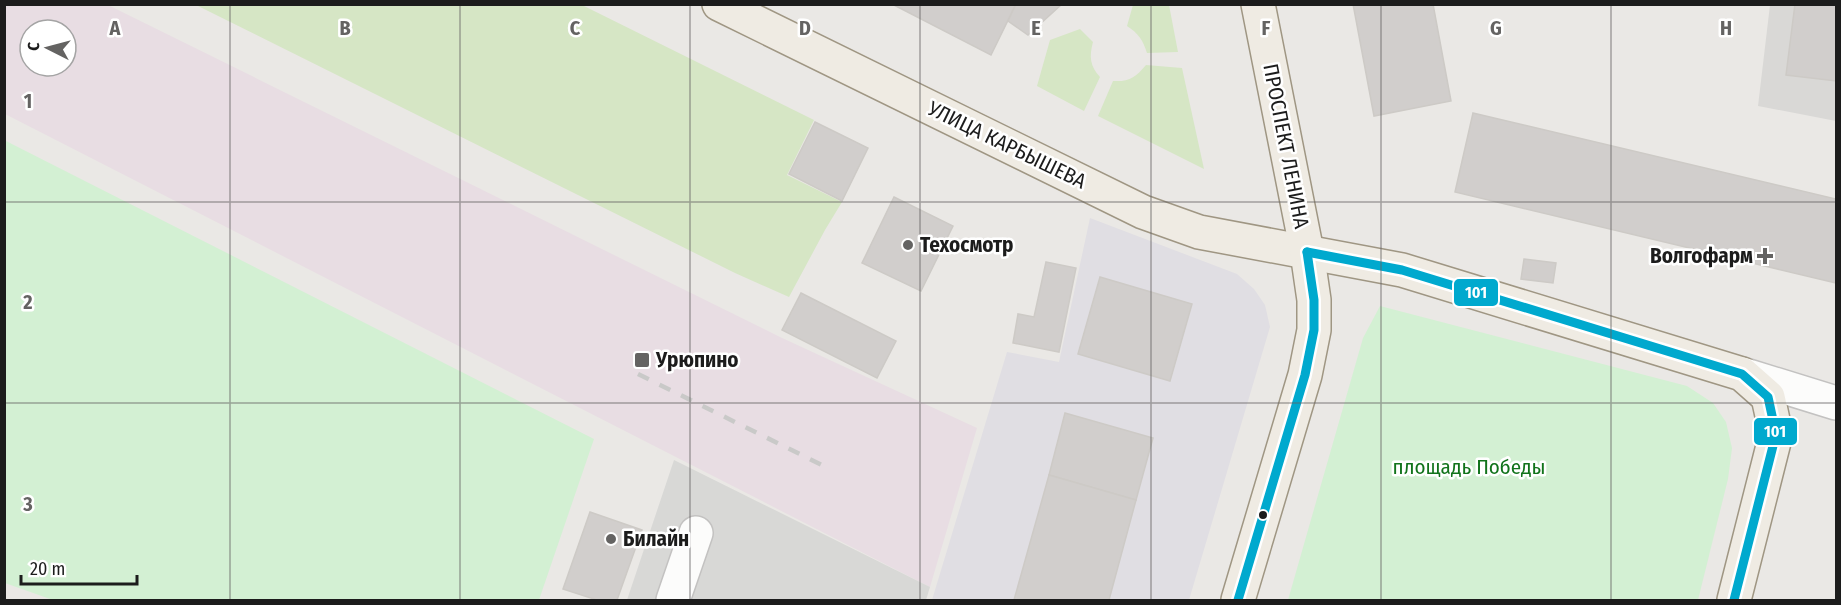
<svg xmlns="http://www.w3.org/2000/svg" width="1841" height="605" font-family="'Fira Sans Condensed',sans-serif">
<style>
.residential{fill:#d9d8d6}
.industrial{fill:#e8dde3;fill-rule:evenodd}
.religious{fill:#d8d8d6}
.grass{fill:#d6e6c5}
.park{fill:#d3f0d3}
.plaza{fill:#e0dee3;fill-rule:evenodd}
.building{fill:#d1cecc;stroke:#cdcac6;stroke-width:1.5}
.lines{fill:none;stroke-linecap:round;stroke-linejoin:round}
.minor-casing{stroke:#c3c2c1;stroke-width:36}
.major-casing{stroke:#9f9683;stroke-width:36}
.minor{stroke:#fcfcfb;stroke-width:33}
.major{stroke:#efebe3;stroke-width:33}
.rail{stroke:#c9c9c8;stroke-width:4.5;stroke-dasharray:12 12;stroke-linecap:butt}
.bus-1-casing{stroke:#fff;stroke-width:14}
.bus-1{stroke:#00a9ce;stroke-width:9}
.grid{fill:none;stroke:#646362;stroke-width:1.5;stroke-opacity:0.55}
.poi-dot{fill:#646362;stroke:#fff;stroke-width:2}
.bus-dot{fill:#1c1c1c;stroke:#fff;stroke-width:2}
.labels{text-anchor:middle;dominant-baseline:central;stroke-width:5;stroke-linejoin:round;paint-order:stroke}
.street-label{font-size:21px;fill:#1c1c1c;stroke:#fff}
.poi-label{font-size:21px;font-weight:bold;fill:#1c1c1c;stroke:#fff;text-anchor:start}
.park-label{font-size:21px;fill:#11731b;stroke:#fff}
.grid-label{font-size:20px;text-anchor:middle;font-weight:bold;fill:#646362;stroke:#fff;stroke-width:5;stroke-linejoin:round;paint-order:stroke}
.line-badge{stroke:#fff;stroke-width:2}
.badge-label{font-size:16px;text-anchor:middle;font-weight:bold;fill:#fff}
</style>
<rect width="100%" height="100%" fill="#eae8e5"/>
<path class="residential" d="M 1770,5 L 1836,5 L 1836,121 L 1758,106 Z"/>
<path class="industrial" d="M 4,5 L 108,5 L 780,337 L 977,428 L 930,587 L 5,114 ZM 30,30 L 66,30 L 66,66 L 30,66 Z"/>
<path class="religious" d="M 674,460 L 930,587 L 926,600 L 627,600 Z"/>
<g class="grass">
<path d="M 196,5 L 582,5 L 814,120 L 787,175 L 842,202 L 825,230 L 789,297 L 735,273 Z"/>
<path d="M 1133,5 L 1169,5 L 1178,52 L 1147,53 C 1143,40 1138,33 1127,26 Z"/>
<path d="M 1080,29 L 1093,42 C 1089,57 1090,66 1100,77 L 1084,111 L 1037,86 L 1050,40 Z"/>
<path d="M 1146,65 L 1182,68 L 1204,169 L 1098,116 L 1113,81 C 1129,82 1136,77 1146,65 Z"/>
</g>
<g class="park">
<path d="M 4,140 L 594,439 L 539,600 L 53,600 L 5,583 Z"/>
<path d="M 1380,306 L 1687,386 L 1713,403 L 1726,422 L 1732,448 L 1728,479 L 1698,600 L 1288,600 L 1363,338 Z"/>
</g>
<path class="plaza" d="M 1090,218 L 1237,274 L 1254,289 L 1265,305 L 1270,327 L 1189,600 L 1109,600 L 1136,500 L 1049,476 L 1014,600 L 932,600 L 1007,352 L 1059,362 ZM 1192,304 L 1170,381 L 1078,354 Z"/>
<g class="building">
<path d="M 892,4 L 1016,4 L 991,55 Z"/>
<path d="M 1016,4 L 1062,4 L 1028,35 L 1008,21 Z"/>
<path d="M 1353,4 L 1433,4 L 1451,101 L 1374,116 Z"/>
<path d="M 1795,4 L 1836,4 L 1836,81 L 1786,75 Z"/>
<path d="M 1473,113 L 1836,199 L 1836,283 L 1455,192 Z"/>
<path d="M 815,122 L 868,148 L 842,201 L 789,174 Z"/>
<path d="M 894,197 L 953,226 L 921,291 L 862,263 Z"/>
<path d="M 1524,259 L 1556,263 L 1553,283 L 1521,279 Z"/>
<path d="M 1046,262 L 1076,268 L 1059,352 L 1013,343 L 1018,314 L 1034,317 Z"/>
<path d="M 1100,277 L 1192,304 L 1170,381 L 1078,354 Z"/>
<path d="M 801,293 L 896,341 L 877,378 L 782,330 Z"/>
<path d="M 1065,413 L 1153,438 L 1136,500 L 1049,475 Z"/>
<path d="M 1049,475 L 1136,500 L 1109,600 L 1014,600 Z"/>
<path d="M 590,512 L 642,530 L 617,600 L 597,600 L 563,589 Z"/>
</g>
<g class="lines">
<g class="minor-casing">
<g id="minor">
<path d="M 1742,374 L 1836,403"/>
<path d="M 673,600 L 696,533"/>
</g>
</g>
<g class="major-casing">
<g id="major">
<path d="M 719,4 L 1143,212 L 1199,232 L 1402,270 L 1742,374 L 1768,397 L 1776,434 L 1734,600"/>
<path d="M 1238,600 L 1305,375 L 1314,330 L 1314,300 L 1307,252 L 1258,4"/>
</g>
</g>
<use href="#minor" class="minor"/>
<use href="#major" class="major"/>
<path class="rail" d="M 638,374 L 830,469"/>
<g class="bus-1-casing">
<g id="bus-1">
<path d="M 1307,252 L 1402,270 L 1742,374 L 1768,397 L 1776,434 L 1734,600"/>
<path d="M 1238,600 L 1305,375 L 1314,330 L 1314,300 L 1307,252"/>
</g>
</g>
<use href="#bus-1" class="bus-1"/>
</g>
<path class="grid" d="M 230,4 L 230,600M 460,4 L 460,600M 690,4 L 690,600M 920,4 L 920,600M 1151,4 L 1151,600M 1381,4 L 1381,600M 1611,4 L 1611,600M 4,202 L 1836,202M 4,403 L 1836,403"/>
<g class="poi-dot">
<circle cx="908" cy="245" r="6"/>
<path d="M1762 247h6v6h6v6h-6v6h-6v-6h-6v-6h6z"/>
<rect x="634" y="352" width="16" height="16" rx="3"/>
<circle cx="611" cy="539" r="6"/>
</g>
<circle class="bus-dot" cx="1263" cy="515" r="5"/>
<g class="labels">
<g class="street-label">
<text transform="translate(1007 145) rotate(26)">УЛИЦА КАРБЫШЕВА</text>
<text transform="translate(1286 146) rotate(79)">ПРОСПЕКТ ЛЕНИНА</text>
</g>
<g class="poi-label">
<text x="920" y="245">Техосмотр</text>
<text x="1753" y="256" text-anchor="end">Волгофарм</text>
<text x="656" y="360">Урюпино</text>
<text x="623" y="539">Билайн</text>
</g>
<g class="park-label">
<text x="1469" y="467">площадь Победы</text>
</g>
</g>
<g class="grid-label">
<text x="115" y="35">A</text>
<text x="345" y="35">B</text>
<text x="575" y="35">C</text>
<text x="805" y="35">D</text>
<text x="1036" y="35">E</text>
<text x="1266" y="35">F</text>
<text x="1496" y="35">G</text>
<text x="1726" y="35">H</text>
<text x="28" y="108">1</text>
<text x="28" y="309">2</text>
<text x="28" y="511">3</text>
</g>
<g class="line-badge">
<rect x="1453" y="278" width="46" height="29" rx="6" fill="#00a9ce"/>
<rect x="1753" y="417" width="45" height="29" rx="6" fill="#00a9ce"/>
</g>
<g class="badge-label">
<text x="1476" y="298">101</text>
<text x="1775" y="437">101</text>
</g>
<rect width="1841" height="605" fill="none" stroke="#1c1c1c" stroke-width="12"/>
<g transform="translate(48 48) rotate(276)"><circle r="28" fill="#ffffff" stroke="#a4a4a4" stroke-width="1.5"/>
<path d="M0-4.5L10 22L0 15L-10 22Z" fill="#646362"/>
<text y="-9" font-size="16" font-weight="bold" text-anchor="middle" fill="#1c1c1c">С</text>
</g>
<path d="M21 575v9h116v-9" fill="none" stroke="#1c1c1c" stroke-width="3"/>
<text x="30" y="575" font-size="18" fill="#1c1c1c" stroke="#ffffff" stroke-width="4.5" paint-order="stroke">20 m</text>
</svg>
